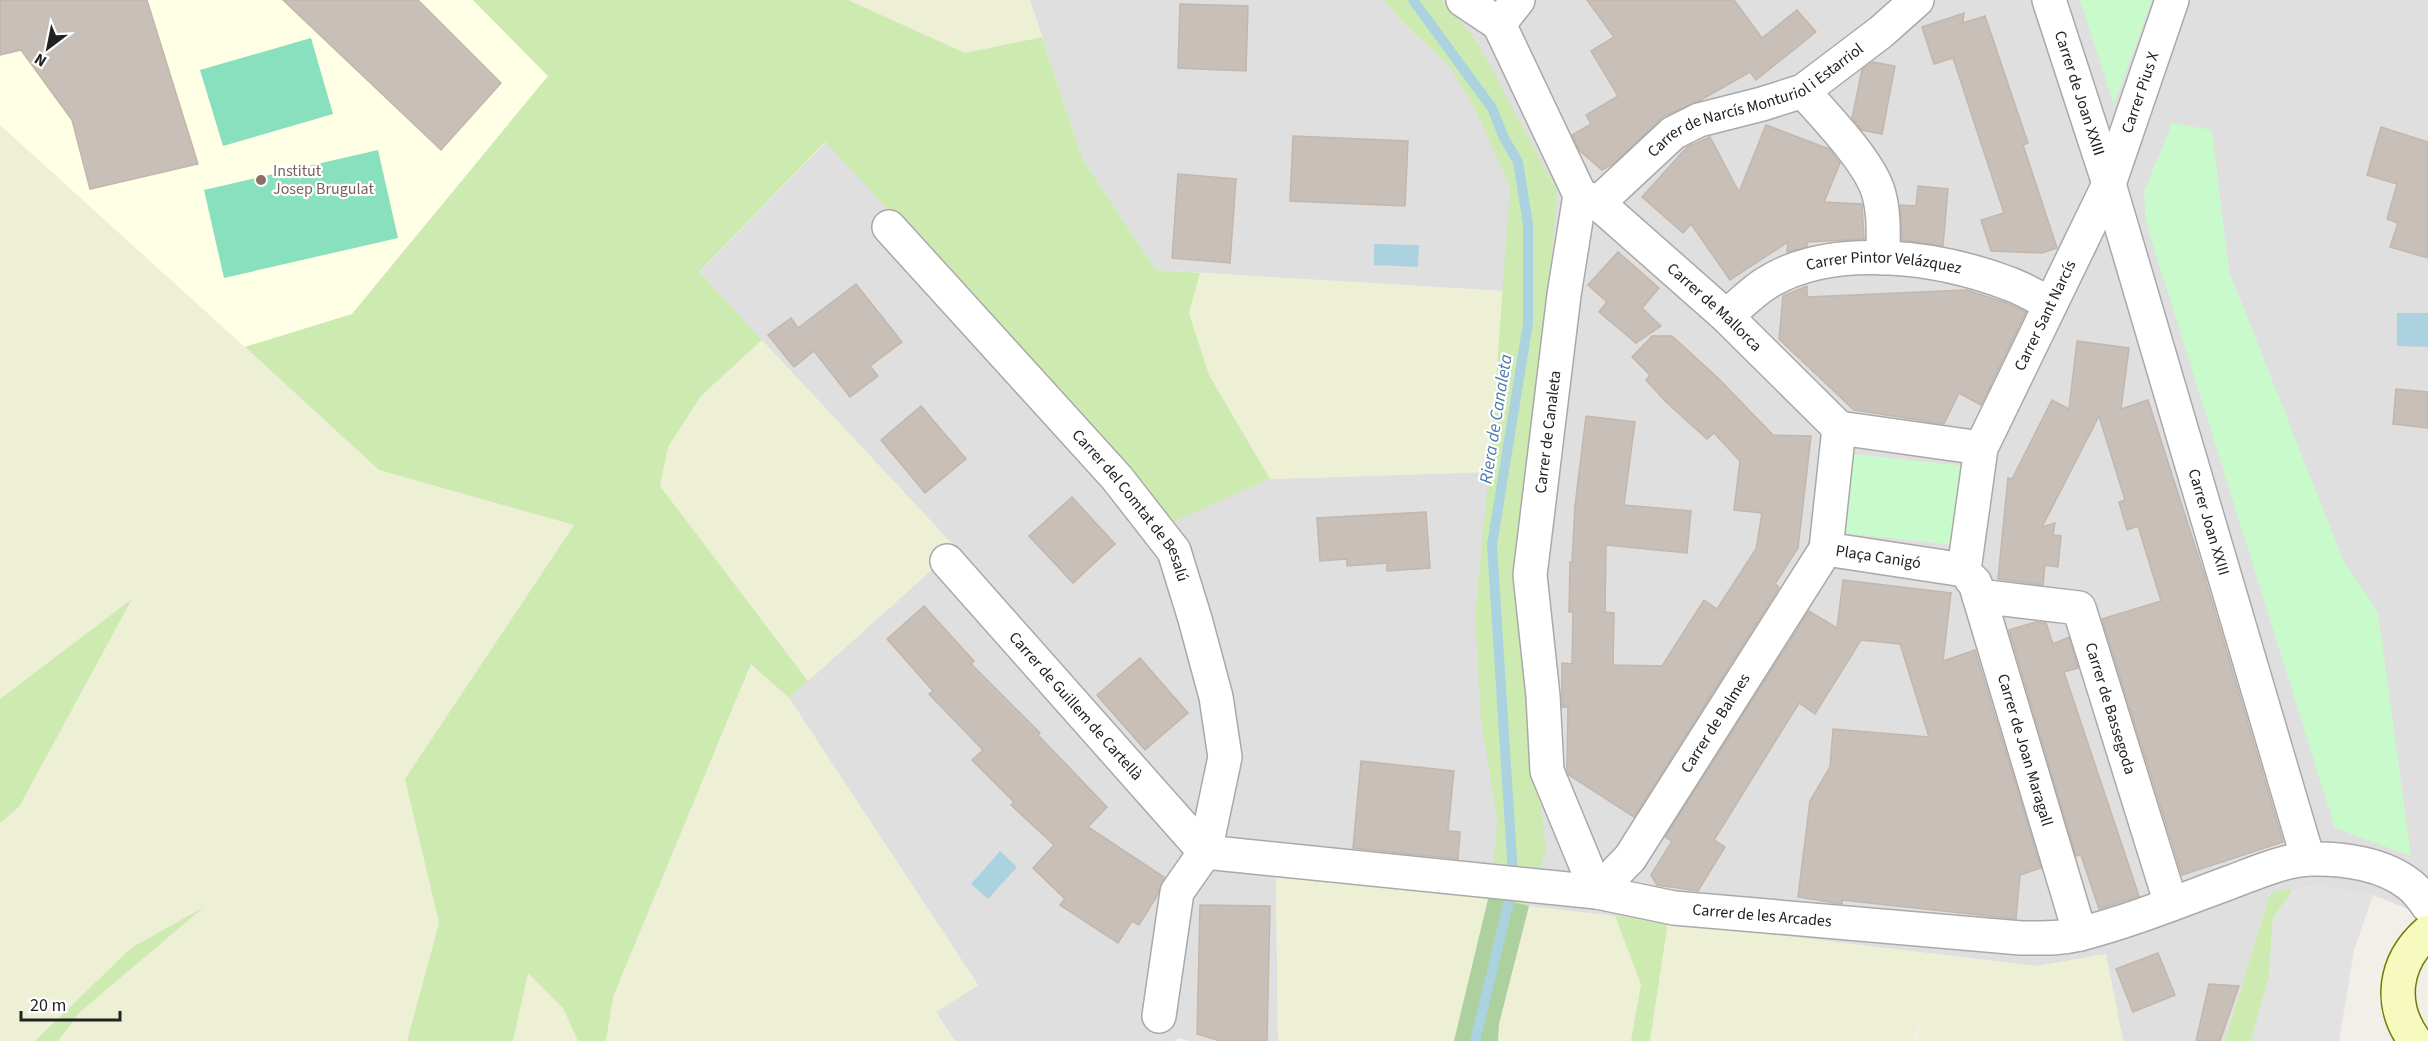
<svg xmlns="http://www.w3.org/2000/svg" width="2428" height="1041" font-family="'Source Sans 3',sans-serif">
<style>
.residential{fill:#e0dfdf}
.education{fill:#ffffe5}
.farmland{fill:#eef0d5}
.grass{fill:#cdebb0}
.forest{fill:#add19e}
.park{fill:#c8facc}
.pitch{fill:#88e0be}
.parking{fill:#e2e2e2}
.water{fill:#aad3df}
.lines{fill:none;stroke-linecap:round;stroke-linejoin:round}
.stream{stroke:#aad3df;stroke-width:10}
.building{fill:#c7bfb8;stroke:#c4b6ab;stroke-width:1.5}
.minor-casing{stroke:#a9a9a9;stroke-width:36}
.secondary-casing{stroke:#707d05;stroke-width:36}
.minor{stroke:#fff;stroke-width:33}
.secondary{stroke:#f7fabf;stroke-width:33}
.education-dot{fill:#8d6e63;stroke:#fff;stroke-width:2}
.labels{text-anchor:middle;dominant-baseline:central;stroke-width:4.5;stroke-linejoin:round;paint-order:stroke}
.street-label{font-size:16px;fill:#222;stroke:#fff}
.education-label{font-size:16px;fill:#785e54;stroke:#fff;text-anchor:start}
.water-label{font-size:18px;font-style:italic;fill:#4a7aab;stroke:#fff}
</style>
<rect width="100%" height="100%" fill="#f2efe9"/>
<path class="residential" d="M 1030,0 L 2428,0 L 2428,917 L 2373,895 L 2323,887 L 2294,888 L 2270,893 L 2225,1041 L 2123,1041 L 2106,954 L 2037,966 L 1529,906 L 1489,895 L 1276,876 L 1278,1041 L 1188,1041 L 1180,1038 L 1174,1041 L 955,1041 L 936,1012 L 978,985 L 789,698 L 956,548 L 699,273 L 826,142 L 1134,471 L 1168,523 L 1270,479 L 1489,472 L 1527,476 L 1549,294 L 1156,270 L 1083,160 Z"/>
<path class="education" d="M 0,0 L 473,0 L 548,76 L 352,314 L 245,347 L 0,125 Z"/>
<g class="farmland">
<path d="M 848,0 L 1030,0 L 1042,37 L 965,53 Z"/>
<path d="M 0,125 L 379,470 L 574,525 L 405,779 L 439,923 L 407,1041 L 58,1041 L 80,1012 L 200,910 L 131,948 L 35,1041 L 0,1041 L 0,823 L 19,807 L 131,601 L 0,699 Z"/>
<path d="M 1200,273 L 1503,291 L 1489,472 L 1270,479 L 1209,375 L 1189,313 Z"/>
<path d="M 762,340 L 956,548 L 808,681 L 660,486 L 668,447 L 702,396 Z"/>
<path d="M 752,664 L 789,698 L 978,985 L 936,1012 L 955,1041 L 606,1041 L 613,997 Z"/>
<path d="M 1276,875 L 1489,895 L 1454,1041 L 1278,1041 Z"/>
<path d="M 1529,906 L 1615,916 L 1641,984 L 1631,1041 L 1498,1041 L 1499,1024 Z"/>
<path d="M 1668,922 L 2037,966 L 2106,954 L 2123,1041 L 1917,1041 L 1923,1015 L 1913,1041 L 1650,1041 Z"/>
<path d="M 528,972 L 563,1008 L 578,1041 L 513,1041 Z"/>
</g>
<g class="grass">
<path d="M 473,0 L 848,0 L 965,53 L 1042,37 L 1083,160 L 1156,270 L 1200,273 L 1189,313 L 1209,375 L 1270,479 L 1168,524 L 1134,471 L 825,142 L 699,272 L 762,340 L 701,396 L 668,447 L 660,486 L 808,681 L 789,698 L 751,664 L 613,997 L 606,1041 L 578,1041 L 563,1008 L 528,973 L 513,1041 L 407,1041 L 439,923 L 405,779 L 574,525 L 379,470 L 245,347 L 352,314 L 548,76 Z"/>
<path d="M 1384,0 L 1442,0 L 1478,43 L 1557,191 L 1549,294 L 1531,717 L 1546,850 L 1529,906 L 1489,895 L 1493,877 L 1497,818 L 1481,720 L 1475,617 L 1491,450 L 1510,187 L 1476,111 L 1449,66 L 1402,21 Z"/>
<path d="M 132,599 L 19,807 L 0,823 L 0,699 Z"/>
<path d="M 2294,888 L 2273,919 L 2269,977 L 2251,1041 L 2225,1041 L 2270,893 Z"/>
<path d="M 204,907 L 80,1012 L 58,1041 L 35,1041 L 131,948 Z"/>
<path d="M 1615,916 L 1668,922 L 1650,1041 L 1631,1041 L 1641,984 Z"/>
</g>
<path class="forest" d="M 1489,895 L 1529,906 L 1499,1024 L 1498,1041 L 1454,1041 Z"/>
<g class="park">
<path d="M 2080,0 L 2152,0 L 2114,105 Z"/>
<path d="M 2172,123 L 2212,130 L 2229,271 L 2344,562 L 2378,612 L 2411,856 L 2335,828 L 2146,222 L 2144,192 Z"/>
<path d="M 1853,454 L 1965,466 L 1956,545 L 1844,533 Z"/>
</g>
<g class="pitch">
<path d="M 311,38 L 333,114 L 223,146 L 200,70 Z"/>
<path d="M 378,150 L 398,238 L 224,278 L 204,190 Z"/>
</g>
<path class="parking" d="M 2323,887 L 2373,895 L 2354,950 L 2339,1041 L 2251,1041 L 2269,977 L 2273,919 L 2294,888 Z"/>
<g class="water">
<path d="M 1374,244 L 1419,245 L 1418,267 L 1374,265 Z"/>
<path d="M 2397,313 L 2428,313 L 2428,347 L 2397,346 Z"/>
<path d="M 1000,851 L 1017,867 L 988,899 L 971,884 Z"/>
</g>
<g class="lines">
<g class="stream">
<path d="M 1413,0 L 1492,108 L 1504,138 L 1518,162 L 1528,224 L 1528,323 L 1492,545 L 1513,875"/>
<path d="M 1475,1041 L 1509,901"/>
</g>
</g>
<g class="building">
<path d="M 0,0 L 147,0 L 198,164 L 90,189 L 72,120 L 21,50 L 0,55 Z"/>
<path d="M 283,0 L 418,0 L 501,83 L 441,150 Z"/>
<path d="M 1587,0 L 1734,0 L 1762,38 L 1797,10 L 1816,32 L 1756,80 L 1750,72 L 1699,101 L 1664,116 L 1613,164 L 1602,170 L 1579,150 L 1572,135 L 1591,124 L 1586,115 L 1618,96 L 1591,51 L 1614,37 Z"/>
<path d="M 1180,4 L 1248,6 L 1246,71 L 1178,68 Z"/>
<path d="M 1964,13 L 1963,23 L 1985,16 L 2028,143 L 2023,145 L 2057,248 L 2042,253 L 1991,251 L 1981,220 L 2004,213 L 1953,58 L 1934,64 L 1922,27 Z"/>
<path d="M 1873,62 L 1895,66 L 1882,134 L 1862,130 L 1852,118 L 1862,70 Z"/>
<path d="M 1766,125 L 1829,149 L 1840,163 L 1824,202 L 1862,204 L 1864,239 L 1807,242 L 1807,247 L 1787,252 L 1788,242 L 1730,280 L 1691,224 L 1683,233 L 1642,197 L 1687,147 L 1710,137 L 1739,192 Z"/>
<path d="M 2381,127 L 2428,142 L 2428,258 L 2390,247 L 2398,223 L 2387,219 L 2397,184 L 2367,175 Z"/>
<path d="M 1293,136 L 1408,141 L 1405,206 L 1290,201 Z"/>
<path d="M 1178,174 L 1236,179 L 1230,263 L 1172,258 Z"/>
<path d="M 1918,186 L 1948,189 L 1943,246 L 1902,240 L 1900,205 L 1916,206 Z"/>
<path d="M 1618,252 L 1659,288 L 1642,308 L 1661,326 L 1636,343 L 1599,312 L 1607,302 L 1588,285 Z"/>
<path d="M 856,284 L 902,342 L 870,366 L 878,376 L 850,397 L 814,351 L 794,367 L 768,335 L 791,318 L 798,328 Z"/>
<path d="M 1807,286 L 1807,297 L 1967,290 L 2004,302 L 2026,312 L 1981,405 L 1959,393 L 1944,424 L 1854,410 L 1779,339 L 1783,296 Z"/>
<path d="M 1652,336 L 1672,336 L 1719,379 L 1773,435 L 1811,436 L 1798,548 L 1775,584 L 1779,587 L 1777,591 L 1634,817 L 1569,775 L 1567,770 L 1568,707 L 1562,707 L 1562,663 L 1572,664 L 1573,612 L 1569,612 L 1570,562 L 1572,562 L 1575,506 L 1586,416 L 1635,422 L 1624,505 L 1691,511 L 1687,553 L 1606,545 L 1605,612 L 1614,613 L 1613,665 L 1662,666 L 1704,600 L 1717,609 L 1756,549 L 1762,513 L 1734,510 L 1740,461 L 1714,433 L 1707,439 L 1666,402 L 1646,380 L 1650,375 L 1632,357 Z"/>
<path d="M 2077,341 L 2129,348 L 2121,409 L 2148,400 L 2203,571 L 2283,842 L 2182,875 L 2102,619 L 2161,601 L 2138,526 L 2127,530 L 2119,502 L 2125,500 L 2099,416 L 2042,527 L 2055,523 L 2053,535 L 2061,536 L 2058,567 L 2045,565 L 2043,585 L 1998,579 L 2008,478 L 2012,479 L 2052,400 L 2069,409 Z"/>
<path d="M 2396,389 L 2428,392 L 2428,428 L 2393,424 Z"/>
<path d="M 921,406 L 966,459 L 925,493 L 881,440 Z"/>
<path d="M 1072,497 L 1115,544 L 1073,583 L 1029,536 Z"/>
<path d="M 1426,512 L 1430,568 L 1387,571 L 1387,563 L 1347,566 L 1347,559 L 1320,561 L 1317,518 Z"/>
<path d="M 1843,580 L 1951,593 L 1943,661 L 1975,650 L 2041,868 L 2020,875 L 2016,919 L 1842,900 L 1842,904 L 1835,903 L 1798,897 L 1810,801 L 1830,767 L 1833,729 L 1929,737 L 1900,644 L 1861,640 L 1815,714 L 1799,703 L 1714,840 L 1725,847 L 1698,891 L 1657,885 L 1651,875 L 1672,841 L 1665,837 L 1809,611 L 1837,628 Z"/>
<path d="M 924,606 L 974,661 L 971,664 L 1040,733 L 1038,735 L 1107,807 L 1088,827 L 1164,877 L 1157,896 L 1139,925 L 1132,921 L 1118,943 L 1060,905 L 1065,899 L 1033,868 L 1054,845 L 1011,805 L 1014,802 L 972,760 L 983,750 L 929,694 L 933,691 L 887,639 Z"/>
<path d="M 2036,622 L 2046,623 L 2053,644 L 2069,637 L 2078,668 L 2064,672 L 2139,896 L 2099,909 L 2081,855 L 2076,856 L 2009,630 Z"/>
<path d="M 1140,658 L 1188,713 L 1145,750 L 1097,695 Z"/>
<path d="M 1361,761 L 1454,771 L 1448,831 L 1460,832 L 1458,859 L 1353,848 Z"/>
<path d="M 1200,905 L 1270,906 L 1267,1041 L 1220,1041 L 1197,1034 Z"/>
<path d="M 2158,953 L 2175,995 L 2133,1012 L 2116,969 Z"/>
<path d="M 2209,984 L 2239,986 L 2220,1041 L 2196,1041 Z"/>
</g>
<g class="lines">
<g class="minor-casing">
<g id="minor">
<path d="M 1463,0 L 1499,24 L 1580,195 L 1564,295 L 1530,575 L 1543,696 L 1547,771 L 1597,892"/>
<path id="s1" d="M 2049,0 L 2109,184 L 2308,859"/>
<path d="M 1499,24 L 1518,0"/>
<path d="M 1803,91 C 1825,116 1865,157 1877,188 C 1885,211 1883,234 1883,258"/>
<path id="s2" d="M 1580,195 L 1598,203 L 1726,316 L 1839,428"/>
<path id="s3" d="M 1598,203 L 1673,133 L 1699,120 L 1762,104 L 1803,91 L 1881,32 L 1917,0"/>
<path id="s4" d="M 889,227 L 1117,478 L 1174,551 L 1195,619 L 1216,697 L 1225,757 L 1205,852 L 1177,892 L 1159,1016"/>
<path id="s5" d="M 1726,316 C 1739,306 1751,293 1765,284 C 1831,241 1940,257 2010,284 C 2024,289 2037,297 2050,304"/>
<path id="s6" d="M 1981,448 L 1839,428 L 1826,549 L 1964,570 L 1981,448 L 2109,184 L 2172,0"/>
<path id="s7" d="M 947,561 L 1205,852"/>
<path id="s8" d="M 1971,579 L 1975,583 L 1979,596 L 2080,934"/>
<path id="s9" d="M 1979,596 L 2079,608 L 2171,904"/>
<path id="s10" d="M 1205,852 L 1597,892 L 1674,908 L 2021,938 C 2041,938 2060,939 2080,934 C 2131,921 2182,900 2231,882 C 2255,873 2284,860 2310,859 C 2343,858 2384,864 2410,885 C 2418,891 2422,898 2428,906"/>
<path id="s11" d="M 1597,892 L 1630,858 L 1826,549"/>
</g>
</g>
<g class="secondary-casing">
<path id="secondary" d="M 2415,1041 C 2388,1004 2394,962 2428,932"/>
</g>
<use href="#minor" class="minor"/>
<use href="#secondary" class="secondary"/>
</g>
<circle class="education-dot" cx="261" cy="180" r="6"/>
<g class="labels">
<g class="street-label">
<text stroke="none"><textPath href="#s1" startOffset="98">Carrer de Joan XXIII</textPath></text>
<text stroke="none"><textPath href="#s6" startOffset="918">Carrer Pius X</textPath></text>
<text stroke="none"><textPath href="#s3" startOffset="192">Carrer de Narcís Monturiol i Estarriol</textPath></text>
<text stroke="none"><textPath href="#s5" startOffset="174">Carrer Pintor Velázquez</textPath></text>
<text stroke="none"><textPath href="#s2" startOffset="176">Carrer de Mallorca</textPath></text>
<text stroke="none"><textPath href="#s6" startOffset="675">Carrer Sant Narcís</textPath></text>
<text transform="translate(1548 432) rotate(-83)">Carrer de Canaleta</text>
<text stroke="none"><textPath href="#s4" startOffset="370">Carrer del Comtat de Besalú</textPath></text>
<text stroke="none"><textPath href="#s1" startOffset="546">Carrer Joan XXIII</textPath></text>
<text stroke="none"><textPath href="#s6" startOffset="318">Plaça Canigó</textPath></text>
<text stroke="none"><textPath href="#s7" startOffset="194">Carrer de Guillem de Cartellà</textPath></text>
<text stroke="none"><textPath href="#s9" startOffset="206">Carrer de Bassegoda</textPath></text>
<text stroke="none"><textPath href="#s11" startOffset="207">Carrer de Balmes</textPath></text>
<text stroke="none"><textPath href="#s8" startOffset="180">Carrer de Joan Maragall</textPath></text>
<text stroke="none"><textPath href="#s10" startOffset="561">Carrer de les Arcades</textPath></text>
</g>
<g class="education-label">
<text x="273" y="171">Institut<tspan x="273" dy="18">Josep Brugulat</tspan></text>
</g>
<g class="water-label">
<text transform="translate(1496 419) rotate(-81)">Riera de Canaleta</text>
</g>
</g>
<g transform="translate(48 48) rotate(212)" stroke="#ffffff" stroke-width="4.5" paint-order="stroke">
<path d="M0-4.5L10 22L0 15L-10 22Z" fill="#222222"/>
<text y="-9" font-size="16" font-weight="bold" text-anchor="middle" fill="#222222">N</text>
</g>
<path d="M21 1011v9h99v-9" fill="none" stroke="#222222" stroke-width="3"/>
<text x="30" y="1011" font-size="18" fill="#222222" stroke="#ffffff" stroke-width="4.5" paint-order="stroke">20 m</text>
</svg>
